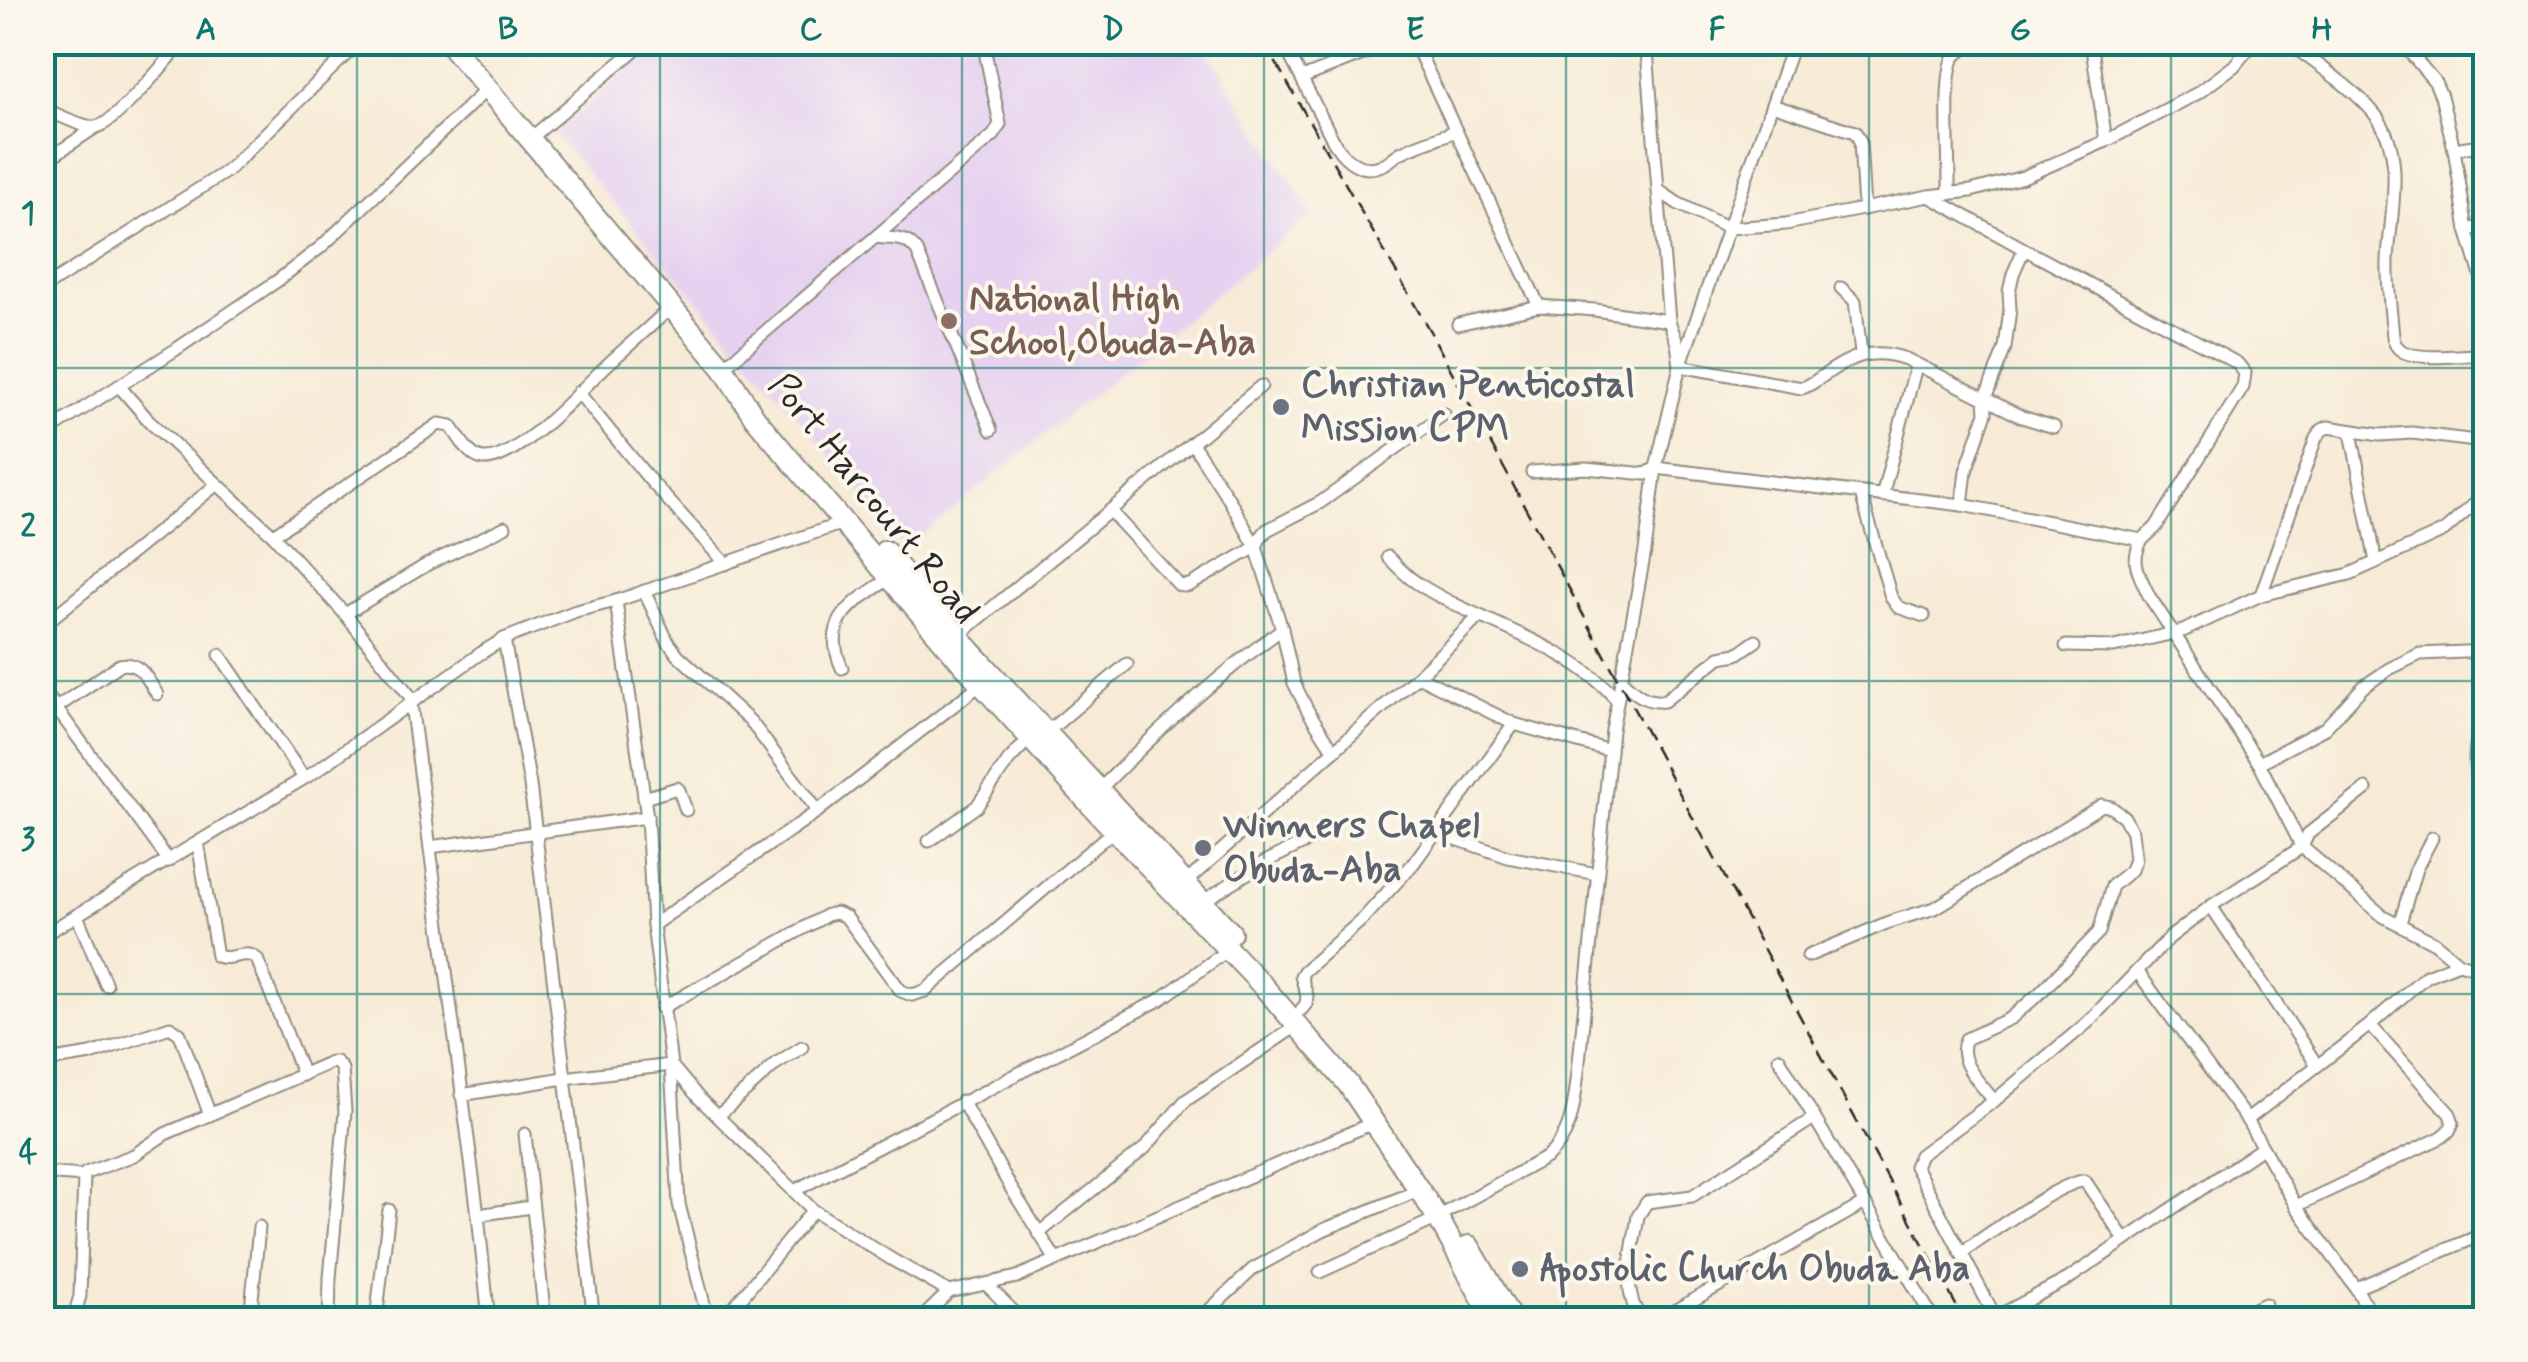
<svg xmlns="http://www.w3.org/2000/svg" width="2528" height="1362" font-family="Mynerve,sans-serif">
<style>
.built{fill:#e6d2f0}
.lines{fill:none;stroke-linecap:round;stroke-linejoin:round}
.minor-casing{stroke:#918b81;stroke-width:15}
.trunk-casing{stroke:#918b81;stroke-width:24}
.minor{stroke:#fff;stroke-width:11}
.trunk{stroke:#fff;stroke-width:20}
.rail{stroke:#2b2b2b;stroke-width:2.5;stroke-dasharray:15 8;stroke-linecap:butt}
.grid{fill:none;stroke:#0f766e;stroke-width:2.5;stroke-opacity:0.55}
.education-dot{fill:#8d6e63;stroke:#fbf7ec;stroke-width:4}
.worship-dot{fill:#6b7280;stroke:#fbf7ec;stroke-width:4}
.labels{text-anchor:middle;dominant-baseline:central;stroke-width:8;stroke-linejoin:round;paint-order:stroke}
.education-label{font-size:38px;font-weight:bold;fill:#785e54;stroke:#fbf7ec;text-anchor:start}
.worship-label{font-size:38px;font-weight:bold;fill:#5b616d;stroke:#fbf7ec;text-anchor:start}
.street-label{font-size:38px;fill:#2b2b2b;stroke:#fbf7ec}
.neatline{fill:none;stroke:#0f766e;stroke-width:4}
.grid-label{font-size:32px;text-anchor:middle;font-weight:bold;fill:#0f766e}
</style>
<rect width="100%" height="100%" fill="#fbf7ec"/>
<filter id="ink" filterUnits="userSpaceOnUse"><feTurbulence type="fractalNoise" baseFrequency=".01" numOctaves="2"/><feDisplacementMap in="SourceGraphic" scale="20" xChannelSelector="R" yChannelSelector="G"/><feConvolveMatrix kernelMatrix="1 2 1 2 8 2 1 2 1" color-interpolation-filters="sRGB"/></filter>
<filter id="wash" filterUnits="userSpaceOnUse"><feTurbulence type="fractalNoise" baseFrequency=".0048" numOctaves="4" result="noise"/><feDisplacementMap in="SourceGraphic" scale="40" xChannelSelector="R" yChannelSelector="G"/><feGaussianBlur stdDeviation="2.25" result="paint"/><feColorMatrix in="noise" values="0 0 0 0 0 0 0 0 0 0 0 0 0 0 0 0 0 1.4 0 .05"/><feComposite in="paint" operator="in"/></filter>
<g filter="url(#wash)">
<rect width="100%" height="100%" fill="#f7ebd7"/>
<path class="built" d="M 658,43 L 1202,43 L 1312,215 L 905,549 L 807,427 L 553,133 Z"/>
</g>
<g filter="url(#ink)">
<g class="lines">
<g class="minor-casing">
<g id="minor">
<path d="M 1283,42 L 1335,144 C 1345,160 1362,174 1382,165 C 1390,162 1395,155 1402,152 C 1420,143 1438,138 1456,131"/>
<path d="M 1414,42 L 1539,306"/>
<path d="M 1644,42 L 1647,50 L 1658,190 L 1677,203 L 1728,228 L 1786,224 L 1929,196 L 1971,191 L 2023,177 L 2106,141 L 2198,93 L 2234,66 L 2254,42"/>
<path d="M 2091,42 L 2106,141"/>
<path d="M 2287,42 C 2314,62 2358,91 2377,117 C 2406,157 2390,214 2388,260 C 2387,285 2391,312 2393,337 C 2395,344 2396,347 2402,351 C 2418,361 2466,355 2486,354"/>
<path d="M 2401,42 L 2435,82 L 2441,96 L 2454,149 L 2467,230 L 2486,292"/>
<path d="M 1302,78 L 1394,42"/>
<path d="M 1772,105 L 1855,132 L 1860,141 L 1864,209"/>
<path d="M 42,108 C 55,113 83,128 96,127 C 114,125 168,59 183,42"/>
<path d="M 531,138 L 644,42"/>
<path d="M 2454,149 L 2486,144"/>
<path d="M 42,163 L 96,127"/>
<path d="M 1658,190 L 1669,321 L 1677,343 L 1680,366 L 1802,388 C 1811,385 1815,381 1823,376 C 1851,356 1872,347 1906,359 L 2022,417 L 2054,427"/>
<path d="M 1949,194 C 1950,169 1943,75 1954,58 C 1957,53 1967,47 1972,42"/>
<path d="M 2467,230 L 2486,226"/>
<path d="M 876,237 C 896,240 904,235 917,251 L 991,430"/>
<path d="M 1841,288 L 1855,301 L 1861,354"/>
<path d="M 42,289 L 227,171 L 359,42"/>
<path d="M 1458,324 L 1539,306 L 1595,310 L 1669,321"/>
<path d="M 723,368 L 994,135 L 1000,124 L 983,42"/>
<path d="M 119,386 L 151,423 L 273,535 L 345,614 L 410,696 L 478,1215 L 489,1320"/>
<path d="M 578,392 L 649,479 L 726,564"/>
<path d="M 2351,432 L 2376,562"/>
<path d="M 42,435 L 175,350 L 277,281 L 321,247 L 487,89"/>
<path d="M 1192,443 L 1230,501 L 1256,547 L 1282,629 L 1294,683 L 1308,711 L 1334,751"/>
<path d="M 1532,472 L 1586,468 L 1646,474 L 1656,468 L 1962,505 L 1966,471 L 1986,413 L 1985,399 L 2005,348 L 2010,309 L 2009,292 L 2013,274 L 2024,249 L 1929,196"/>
<path d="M 1861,494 L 1891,597 L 1898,607 L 1924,616"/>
<path d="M 1882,496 L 1916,366"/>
<path d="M 1962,505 L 2142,540 L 2156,527 L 2243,387 L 2245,373 L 2237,363 L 2024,249"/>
<path d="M 1110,511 L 1179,585 L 1184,586 L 1190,585 L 1256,547 L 1260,538 L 1267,530 L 1321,502 L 1444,414"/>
<path d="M 273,535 L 439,424 L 451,426 C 459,437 469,457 483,459 C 517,462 582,388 607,365 C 628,346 650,327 671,307"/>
<path d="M 2142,540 C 2129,562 2140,575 2149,596 L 2259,763 L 2302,847 L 2383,916 L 2435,943 L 2459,963 L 2486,971"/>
<path d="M 1388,557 C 1397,566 1406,576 1417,583 C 1481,625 1566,641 1617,700"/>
<path d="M 644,591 L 668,642 L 678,655 L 751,722 L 818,811"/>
<path d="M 2261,595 L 2316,438 L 2322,430 L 2328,427 L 2380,435 L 2412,433 L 2468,440 L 2486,445"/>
<path d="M 616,601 L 647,817 L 653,925 L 671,1065 L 698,1097 L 813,1210 L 891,1259 L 949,1292"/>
<path d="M 345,614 L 428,564 L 505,527"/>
<path d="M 42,626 L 216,485"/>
<path d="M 958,636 L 1261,386"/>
<path d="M 504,639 L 530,785 L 594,1320"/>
<path d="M 2066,646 L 2114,647 L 2183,631 L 2261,595 L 2350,574 L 2444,531 L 2478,501 L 2486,483"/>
<path d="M 220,655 L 304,778"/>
<path d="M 842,668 C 820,619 855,602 890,578"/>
<path d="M 1418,676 L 1514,724 L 1610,751"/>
<path d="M 1621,680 C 1634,692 1645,703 1664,701 L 1720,657 L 1737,654 L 1756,641"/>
<path d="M 42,689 L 169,861"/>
<path d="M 2486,696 C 2478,730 2466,772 2486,803"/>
<path d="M 56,708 L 119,665 C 140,660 147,679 157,694"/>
<path d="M 1046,733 L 1127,664"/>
<path d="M 2259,763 L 2325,728 L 2363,687 L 2389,669 L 2420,654 L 2486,651"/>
<path d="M 1098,791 C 1156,732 1215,677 1282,629"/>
<path d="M 644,798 L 677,788 L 679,790 L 686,810"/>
<path d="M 1436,832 L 1508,857 L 1597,874"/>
<path d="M 929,841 L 977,806 L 1009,760 L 1030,738"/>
<path d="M 198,843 L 217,956 C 231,962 245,948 257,959 L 303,1075"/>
<path d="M 430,847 L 647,817"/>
<path d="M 1185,883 L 1418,676 L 1480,616"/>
<path d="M 1202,902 L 1265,862 L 1322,834"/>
<path d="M 2211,906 L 2317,1065"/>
<path d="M 77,915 L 106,985"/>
<path d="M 2400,923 L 2416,869 L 2432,838"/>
<path d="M 653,925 L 818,811 L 981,684"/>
<path d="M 42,936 L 313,773 L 481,653 L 504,639 L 576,611 L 616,601 L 843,523"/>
<path d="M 1808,956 L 1889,922 L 1935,908 L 2102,805 L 2111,807 L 2124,817 L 2132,832 L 2135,859 L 2131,870 L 2112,886 L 2099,932 L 2040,993 L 2011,1018 L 1966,1039 C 1955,1062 1981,1083 1994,1101"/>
<path d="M 2137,971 L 2247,1120 L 2296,1206 L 2356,1288 L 2374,1320"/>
<path d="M 662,1008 L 827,915 L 836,913 L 846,917 L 901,991 L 912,995 L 925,991 L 1114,830"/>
<path d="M 1301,1010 L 1306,1004 L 1307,996 L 1301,976 L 1304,971 L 1364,918 L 1413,864 L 1514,724"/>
<path d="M 1779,1058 L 1934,1320"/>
<path d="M 42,1062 L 91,1054 L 170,1027 L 180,1034 L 210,1115"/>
<path d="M 461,1095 L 564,1078 L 671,1065 L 679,1204 L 708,1320"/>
<path d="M 962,1101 L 1011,1188 L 1056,1260"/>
<path d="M 718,1116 L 777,1063 L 802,1047"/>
<path d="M 2247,1120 L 2370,1025 L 2426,976 L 2459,963"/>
<path d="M 525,1134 L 545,1320"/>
<path d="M 42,1173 L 84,1176 L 86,1173 L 134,1155 L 165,1134 L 331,1062 L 336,1062 L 342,1069 L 345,1112 L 330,1278 L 329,1320"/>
<path d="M 794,1191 L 1161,999 L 1228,950"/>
<path d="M 2296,1206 L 2442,1137 L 2449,1131 L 2453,1123 L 2450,1114 L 2370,1025"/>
<path d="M 1448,1211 L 1547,1157 C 1573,1135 1574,1103 1578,1072 L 1612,730 L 1645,551 L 1656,468 L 1680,366 L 1794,42"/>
<path d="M 478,1215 L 531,1207"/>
<path d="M 1039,1233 L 1145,1148 L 1185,1101 L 1298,1025"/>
<path d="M 1961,1253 C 1985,1237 2062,1180 2085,1181 L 2125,1240"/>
<path d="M 1320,1272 L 1438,1218"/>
<path d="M 987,1285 L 1022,1320"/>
<path d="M 2356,1288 L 2486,1233"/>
<path d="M 42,1309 L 61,1320"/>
<path d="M 1823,1316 L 1825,1320"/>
<path d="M 1996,1317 L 2068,1279 L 2262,1148"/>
<path d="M 73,1320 L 80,1296 L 84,1176"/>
<path d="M 250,1320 L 259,1227"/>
<path d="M 376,1320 L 389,1210"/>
<path d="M 723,1320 L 813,1210"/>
<path d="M 920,1320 L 949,1292 L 1017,1277 L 1375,1122"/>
<path d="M 1199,1320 L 1253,1269 L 1323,1230 L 1419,1190"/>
<path d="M 1622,1320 L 1636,1312"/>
<path d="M 1644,1320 C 1618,1297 1634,1247 1638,1216 L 1647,1202 L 1692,1196 L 1814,1118"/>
<path d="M 1658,1320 L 1865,1203"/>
<path d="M 1997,1320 L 1915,1166 L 1920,1155 L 1994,1101 L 2087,1023 L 2169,938 L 2211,906 L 2302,847 L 2308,834 L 2366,789"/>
<path d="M 2232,1320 L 2265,1304"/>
</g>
</g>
<g class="trunk-casing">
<g id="trunk">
<path d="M 448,42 L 723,368 L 755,418 L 962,663 L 1099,814 L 1263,986 L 1348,1084 L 1438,1218 L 1494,1320"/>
<path d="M 885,551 L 972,652 L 1231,933"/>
<path d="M 1469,1246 L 1512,1320"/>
</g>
</g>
<use href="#minor" class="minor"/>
<use href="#trunk" class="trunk"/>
<path class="rail" d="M 1264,42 L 1431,333 L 1964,1320"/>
</g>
</g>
<path class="grid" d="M 357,42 L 357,1320M 660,42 L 660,1320M 962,42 L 962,1320M 1264,42 L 1264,1320M 1566,42 L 1566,1320M 1869,42 L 1869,1320M 2171,42 L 2171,1320M 42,368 L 2486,368M 42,681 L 2486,681M 42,994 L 2486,994"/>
<circle class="education-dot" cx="949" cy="321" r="10"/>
<g class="worship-dot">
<circle cx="1281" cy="407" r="10"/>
<circle cx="1203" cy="848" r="10"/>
<circle cx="1520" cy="1269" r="10"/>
</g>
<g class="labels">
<g class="education-label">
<text x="969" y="299">National High<tspan x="969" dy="44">School,Obuda-Aba</tspan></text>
</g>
<g class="worship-label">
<text x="1301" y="385">Christian Penticostal<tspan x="1301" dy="44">Mission CPM</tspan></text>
<text x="1223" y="826">Winners Chapel<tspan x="1223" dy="44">Obuda-Aba</tspan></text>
<text x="1540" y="1269">Apostolic Church Obuda Aba</text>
</g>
<g class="street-label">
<text transform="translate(873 499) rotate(51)">Port Harcourt Road</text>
</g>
</g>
<rect width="2528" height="1362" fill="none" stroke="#fbf7ec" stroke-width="110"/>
<rect x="55" y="55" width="2418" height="1252" class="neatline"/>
<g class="grid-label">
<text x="206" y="39">A</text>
<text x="508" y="39">B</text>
<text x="811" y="39">C</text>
<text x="1113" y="39">D</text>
<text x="1415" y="39">E</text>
<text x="1717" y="39">F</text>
<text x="2020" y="39">G</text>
<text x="2322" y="39">H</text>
<text x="28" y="223">1</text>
<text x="28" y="536">2</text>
<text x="28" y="849">3</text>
<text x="28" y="1162">4</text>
</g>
</svg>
